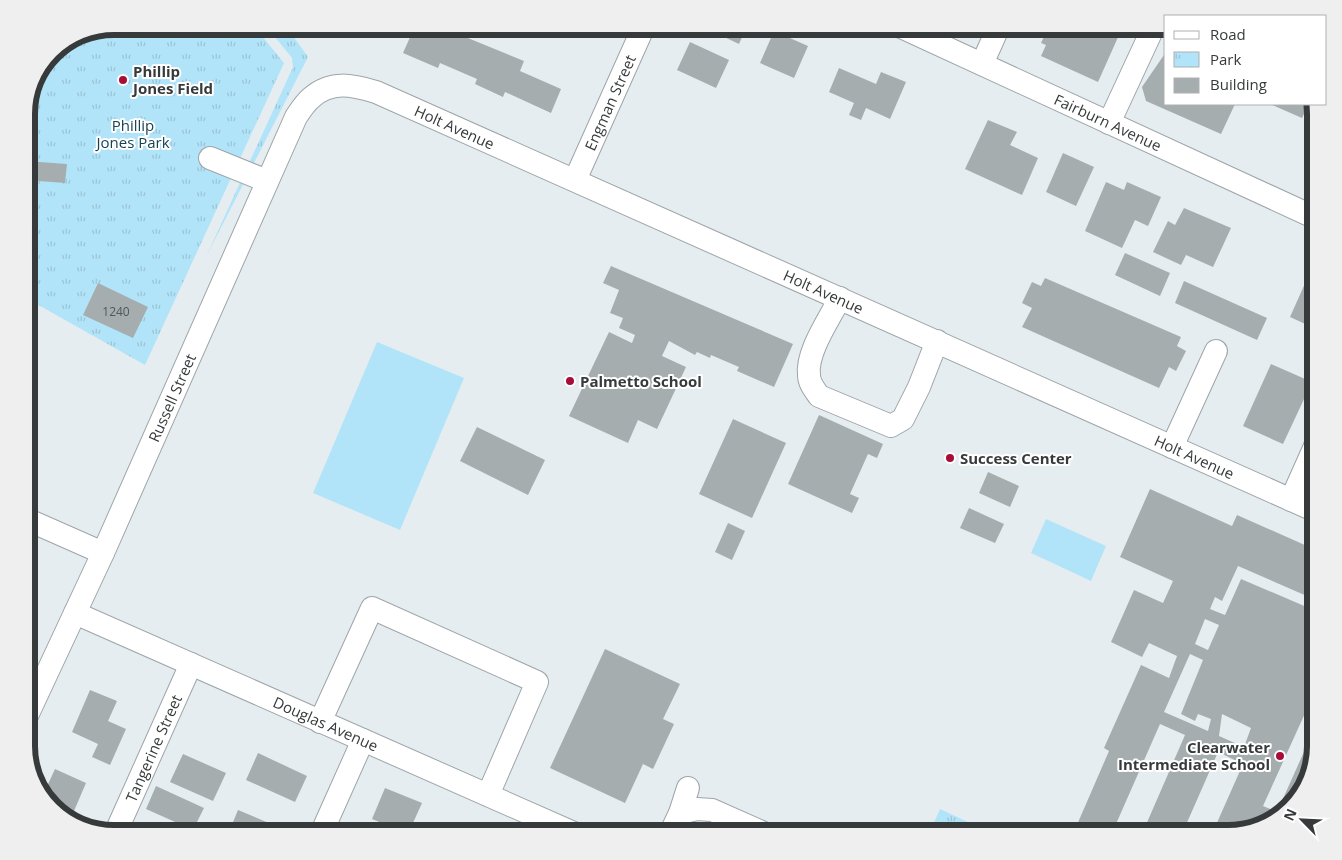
<svg xmlns="http://www.w3.org/2000/svg" width="1342" height="860" font-family="'Open Sans',sans-serif">
<style>
.green{fill:#b2e4f9}
.park{fill:url(#park-tufts)}
.building{fill:#a6adaf;fill-rule:evenodd}
.lines{fill:none;stroke-linecap:round;stroke-linejoin:round}
.minor-casing{stroke:#9ea5a8;stroke-width:24}
.minor{stroke:#fff;stroke-width:22}
.poi-dot{fill:#a70d37;stroke:#fff;stroke-width:2}
.labels{text-anchor:middle;dominant-baseline:central;stroke-width:4;stroke-linejoin:round;paint-order:stroke}
.number-label{font-size:12px;fill:#535758}
.poi-label{font-size:15px;font-weight:bold;fill:#373a3b;stroke:#fff;text-anchor:start}
.street-label{font-size:15px;fill:#373a3b;stroke:#fff}
.park-label{font-size:15px;fill:#164353;stroke:#fff}
.rim{fill:none;stroke:#373a3b;stroke-width:6}
</style>
<defs>
<pattern id="park-tufts" width="24" height="20" patternUnits="userSpaceOnUse" patternTransform="scale(1.25)"><rect width="24" height="20" fill="#b2e4f9"/><path d="M3 7l-1-3M5 7V3M7 7l1-3M15 17l-1-3M17 17v-4M19 17l1-3" fill="none" stroke="#9ac4d6"/></pattern>
</defs>
<rect width="100%" height="100%" fill="#e6edf0"/>
<g class="green">
<path d="M 377,342 L 464,378 L 400,530 L 313,493 Z"/>
<path d="M 1046,519 L 1106,546 L 1091,581 L 1031,553 Z"/>
</g>
<g class="park">
<path d="M 114,26 L 254,26 L 284,63 L 145,365 L 26,298 L 26,109 L 52,52 L 81,33 Z"/>
<path d="M 266,26 L 286,26 L 308,57 L 206,257 L 293,67 L 292,58 Z"/>
<path d="M 940,809 L 994,834 L 929,834 Z"/>
</g>
<g class="building">
<path d="M 415,26 L 467,26 L 463,36 L 524,61 L 520,71 L 561,89 L 551,113 L 505,92 L 503,97 L 475,84 L 477,79 L 440,63 L 438,68 L 403,53 Z"/>
<path d="M 701,26 L 747,26 L 739,44 Z"/>
<path d="M 1049,26 L 1123,26 L 1098,82 L 1041,56 L 1046,45 L 1041,43 Z"/>
<path d="M 774,31 L 808,46 L 794,78 L 760,63 Z"/>
<path d="M 690,42 L 729,60 L 716,88 L 677,70 Z"/>
<path d="M 1166,52 L 1166,104 L 1235,104 L 1221,134 L 1146,101 L 1142,87 Z"/>
<path d="M 839,68 L 876,84 L 881,72 L 906,82 L 890,119 L 866,108 L 861,120 L 849,115 L 854,103 L 829,92 Z"/>
<path d="M 1270,104 L 1309,104 L 1302,118 Z"/>
<path d="M 988,120 L 1017,132 L 1010,145 L 1038,158 L 1022,195 L 965,169 Z"/>
<path d="M 1063,153 L 1094,167 L 1076,206 L 1046,192 Z"/>
<path d="M 26,161 L 67,164 L 65,183 L 26,180 Z"/>
<path d="M 1106,182 L 1124,190 L 1127,182 L 1161,197 L 1148,226 L 1135,220 L 1122,248 L 1085,231 Z"/>
<path d="M 1184,208 L 1231,228 L 1213,267 L 1186,255 L 1181,265 L 1153,252 L 1168,221 L 1175,225 Z"/>
<path d="M 1125,253 L 1170,273 L 1160,296 L 1115,275 Z"/>
<path d="M 611,266 L 793,344 L 774,387 L 737,371 L 739,367 L 711,355 L 710,358 L 697,352 L 695,355 L 669,341 L 662,356 L 686,367 L 657,429 L 638,420 L 628,443 L 569,416 L 609,332 L 632,343 L 635,335 L 619,328 L 623,318 L 610,313 L 619,290 L 603,283 Z"/>
<path d="M 1311,270 L 1316,272 L 1316,329 L 1290,317 Z"/>
<path d="M 1045,278 L 1181,337 L 1177,346 L 1186,351 L 1176,371 L 1169,367 L 1159,388 L 1022,327 L 1032,308 L 1022,303 L 1032,282 L 1041,286 Z"/>
<path d="M 1184,281 L 1267,318 L 1257,340 L 1175,303 Z"/>
<path d="M 98,283 L 148,307 L 133,338 L 83,315 Z"/>
<path d="M 1271,364 L 1312,382 L 1283,444 L 1243,426 Z"/>
<path d="M 819,415 L 883,444 L 877,458 L 868,454 L 850,494 L 859,498 L 852,513 L 788,484 Z"/>
<path d="M 733,419 L 786,443 L 752,518 L 699,494 Z"/>
<path d="M 477,427 L 545,460 L 528,495 L 460,461 Z"/>
<path d="M 988,472 L 1019,486 L 1010,507 L 979,493 Z"/>
<path d="M 1150,489 L 1232,526 L 1237,515 L 1316,550 L 1316,600 L 1238,566 L 1222,601 L 1215,597 L 1210,609 L 1225,615 L 1241,579 L 1316,611 L 1316,689 L 1263,806 L 1277,812 L 1316,725 L 1316,746 L 1301,795 L 1272,822 L 1262,825 L 1264,821 L 1258,819 L 1254,827 L 1228,834 L 1212,834 L 1243,764 L 1218,752 L 1182,834 L 1142,834 L 1185,735 L 1160,724 L 1116,824 L 1137,834 L 1073,834 L 1109,751 L 1104,748 L 1141,665 L 1169,678 L 1177,656 L 1149,643 L 1142,657 L 1111,642 L 1134,590 L 1163,603 L 1173,581 L 1120,557 ZM 1205,619 L 1219,625 L 1208,650 L 1195,644 ZM 1190,654 L 1203,660 L 1181,714 L 1195,721 L 1198,714 L 1211,719 L 1208,731 L 1164,712 ZM 1222,714 L 1251,728 L 1244,747 L 1219,736 Z"/>
<path d="M 969,508 L 1004,524 L 995,543 L 960,528 Z"/>
<path d="M 728,523 L 745,531 L 732,560 L 715,552 Z"/>
<path d="M 605,649 L 680,684 L 663,719 L 674,724 L 653,769 L 643,764 L 625,803 L 550,768 Z"/>
<path d="M 90,690 L 117,701 L 108,721 L 126,729 L 110,765 L 92,757 L 98,744 L 72,732 Z"/>
<path d="M 258,753 L 307,776 L 295,802 L 246,780 Z"/>
<path d="M 183,754 L 226,773 L 213,801 L 170,782 Z"/>
<path d="M 55,769 L 86,783 L 71,818 L 59,812 L 43,795 Z"/>
<path d="M 156,786 L 204,808 L 193,830 L 146,809 Z"/>
<path d="M 385,788 L 422,803 L 408,834 L 372,819 Z"/>
<path d="M 238,810 L 283,829 L 281,834 L 228,834 Z"/>
<path d="M 153,822 L 179,834 L 148,834 Z"/>
</g>
<g class="lines">
<g class="minor-casing">
<g id="minor">
<path id="s1" d="M 899,26 L 1316,218"/>
<path d="M 982,64 L 999,26"/>
<path d="M 1109,123 L 1154,26"/>
<path d="M 210,158 L 267,181"/>
<path id="s2" d="M 575,180 L 644,26"/>
<path d="M 840,298 C 830,318 806,352 809,375 C 809,383 814,389 819,396 L 891,426 L 903,419 L 919,387 L 937,341"/>
<path d="M 1172,447 L 1216,351"/>
<path d="M 1291,500 L 1316,444"/>
<path d="M 26,519 L 103,553"/>
<path id="s3" d="M 75,613 L 576,834"/>
<path id="s4" d="M 26,718 L 103,553 L 296,117 C 300,111 305,103 311,98 C 331,80 352,85 376,92 L 1316,511"/>
<path d="M 320,722 L 372,608 L 537,682 L 488,795"/>
<path d="M 680,813 L 697,809 L 712,810 L 766,834"/>
<path id="s5" d="M 115,834 L 191,664"/>
<path d="M 321,834 L 363,740"/>
<path d="M 670,834 L 680,813 L 688,788"/>
</g>
</g>
<use href="#minor" class="minor"/>
</g>
<g class="poi-dot">
<circle cx="123" cy="80" r="5"/>
<circle cx="570" cy="381" r="5"/>
<circle cx="950" cy="458" r="5"/>
<circle cx="1280" cy="756" r="5"/>
</g>
<g class="labels">
<g class="number-label">
<text x="116" y="311">1240</text>
</g>
<g class="poi-label">
<text x="133" y="71">Phillip<tspan x="133" dy="17">Jones Field</tspan></text>
<text x="580" y="381">Palmetto School</text>
<text x="960" y="458">Success Center</text>
<text x="1270" y="747" text-anchor="end">Clearwater<tspan x="1270" dy="17">Intermediate School</tspan></text>
</g>
<g class="street-label">
<text stroke="none"><textPath href="#s2" startOffset="85">Engman Street</textPath></text>
<text stroke="none"><textPath href="#s1" startOffset="230">Fairburn Avenue</textPath></text>
<text stroke="none"><textPath href="#s4" startOffset="838">Holt Avenue</textPath></text>
<text stroke="none"><textPath href="#s4" startOffset="1242">Holt Avenue</textPath></text>
<text stroke="none"><textPath href="#s4" startOffset="352">Russell Street</textPath></text>
<text stroke="none"><textPath href="#s4" startOffset="1648">Holt Avenue</textPath></text>
<text stroke="none"><textPath href="#s3" startOffset="274">Douglas Avenue</textPath></text>
<text stroke="none"><textPath href="#s5" startOffset="94">Tangerine Street</textPath></text>
</g>
<g class="park-label">
<text x="133" y="125">Phillip<tspan x="133" dy="17">Jones Park</tspan></text>
</g>
</g>
<path d="M0 0H1342V860H0ZM114 35H1228A79 79 0 0 1 1307 114V746A79 79 0 0 1 1228 825H114A79 79 0 0 1 35 746V114A79 79 0 0 1 114 35Z" fill="#efefef" fill-rule="evenodd"/>
<path class="rim" d="M114 35H1228A79 79 0 0 1 1307 114V746A79 79 0 0 1 1228 825H114A79 79 0 0 1 35 746V114A79 79 0 0 1 114 35Z"/>
<rect x="1164" y="15" width="162" height="90" fill="#ffffff" stroke="#afb0b1"/>
<rect x="1174" y="31" width="25" height="8" fill="#ffffff" stroke="#afb0b1"/>
<text x="1210" y="40" font-size="15" fill="#373a3b">Road</text>
<rect x="1174" y="52" width="25" height="15" fill="url(#park-tufts)" stroke="#afb0b1"/>
<text x="1210" y="65" font-size="15" fill="#373a3b">Park</text>
<rect x="1174" y="78" width="25" height="15" fill="#a6adaf" stroke="#afb0b1"/>
<text x="1210" y="90" font-size="15" fill="#373a3b">Building</text>
<g transform="translate(1302 820) rotate(294)" stroke="#ffffff" stroke-width="4" paint-order="stroke">
<path d="M0-4L9 19L0 12L-9 19Z" fill="#373a3b"/>
<text y="-8" font-size="14" font-weight="bold" text-anchor="middle" fill="#373a3b">N</text>
</g>
</svg>
